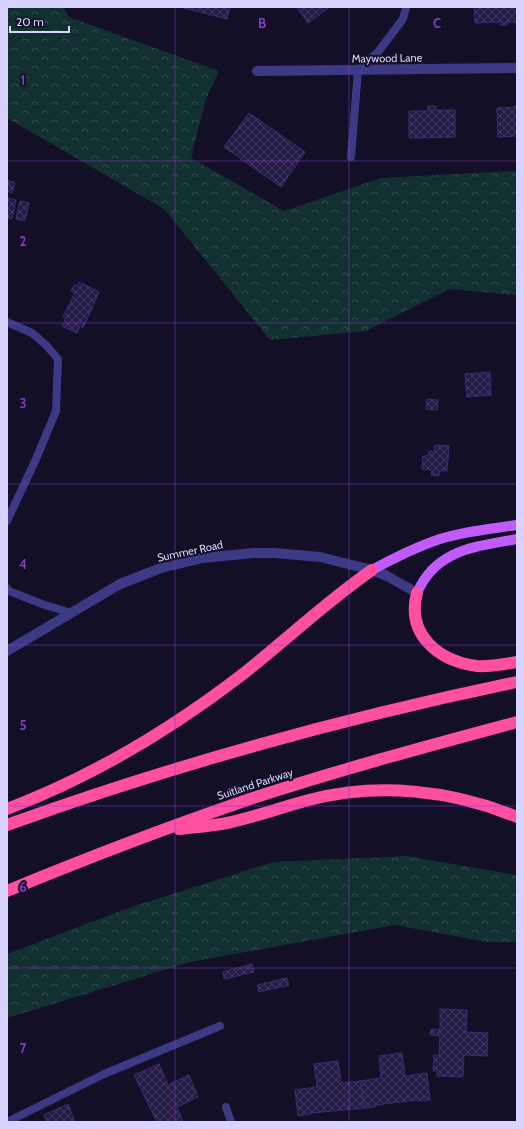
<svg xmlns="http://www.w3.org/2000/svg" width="524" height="1129" font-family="Cabin,sans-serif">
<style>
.forest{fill:url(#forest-crowns)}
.building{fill:url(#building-cross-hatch);stroke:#3b2d73}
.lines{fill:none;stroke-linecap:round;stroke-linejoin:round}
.lane{stroke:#3d3a85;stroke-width:8}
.street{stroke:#3d3a85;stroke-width:10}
.primary{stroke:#c25bff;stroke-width:10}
.highway{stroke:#ff4fa3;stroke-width:12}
.grid{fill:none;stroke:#843dc5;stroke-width:1;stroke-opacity:0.55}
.labels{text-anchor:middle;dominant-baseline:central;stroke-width:4;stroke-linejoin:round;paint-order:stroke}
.street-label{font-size:11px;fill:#d9d4ff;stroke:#130f26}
.grid-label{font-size:13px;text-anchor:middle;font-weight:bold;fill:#843dc5;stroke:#130f26;stroke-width:4;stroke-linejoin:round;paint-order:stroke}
</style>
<defs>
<pattern id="forest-crowns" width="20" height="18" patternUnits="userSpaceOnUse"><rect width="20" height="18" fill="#12302f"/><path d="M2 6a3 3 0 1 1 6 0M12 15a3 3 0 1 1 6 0" fill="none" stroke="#344d4e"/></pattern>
<pattern id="building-cross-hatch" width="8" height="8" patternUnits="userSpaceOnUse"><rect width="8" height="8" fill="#241b47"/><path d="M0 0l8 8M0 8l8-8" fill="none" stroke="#433b63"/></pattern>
</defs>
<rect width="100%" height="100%" fill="#130f26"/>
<g class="forest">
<path d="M 7,7 L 63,7 L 69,17 L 219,71 L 205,102 L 191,158 L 284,211 L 381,178 L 517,171 L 517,295 L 449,289 L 366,331 L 270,340 L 164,209 L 7,118 Z"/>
<path d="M 406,856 L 517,875 L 517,942 L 487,942 L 395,925 L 190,962 L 7,1018 L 7,954 L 131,907 L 273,862 Z"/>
</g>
<g class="building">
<path d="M 180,7 L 230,7 L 227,19 Z"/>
<path d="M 297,7 L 330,7 L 308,23 Z"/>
<path d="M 474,7 L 517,7 L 517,22 L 507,22 L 507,25 L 500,25 L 500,22 L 475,23 Z"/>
<path d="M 516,105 L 517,105 L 517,136 L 498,137 L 497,108 L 516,107 Z"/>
<path d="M 428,106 L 436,106 L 435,110 L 455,110 L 455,137 L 409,138 L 409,111 L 428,111 Z"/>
<path d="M 249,113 L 305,152 L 281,187 L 224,147 Z"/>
<path d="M 7,180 L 15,183 L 12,193 L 7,191 Z"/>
<path d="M 7,198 L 16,200 L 12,219 L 7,218 Z"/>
<path d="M 20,201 L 29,203 L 25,221 L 16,219 Z"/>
<path d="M 79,282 L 99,292 L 83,328 L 80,326 L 77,333 L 62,326 L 66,319 L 63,317 L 75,293 L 71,291 L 74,285 L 77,286 Z"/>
<path d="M 490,372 L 491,395 L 467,397 L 465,374 Z"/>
<path d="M 427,399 L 438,400 L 437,410 L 426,409 Z"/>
<path d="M 435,445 L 449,446 L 447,471 L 439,471 L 439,476 L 431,475 L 432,470 L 422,469 L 423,456 L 428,456 L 429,451 L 434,452 Z"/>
<path d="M 252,964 L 254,972 L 224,979 L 223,972 Z"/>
<path d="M 287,978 L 289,985 L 259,992 L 257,985 Z"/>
<path d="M 440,1009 L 467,1010 L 466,1032 L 488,1033 L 487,1056 L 464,1055 L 463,1077 L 437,1076 L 437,1071 L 433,1071 L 434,1055 L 439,1055 L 440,1036 L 430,1035 L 431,1029 L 440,1030 Z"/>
<path d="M 402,1053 L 405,1076 L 427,1073 L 430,1100 L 417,1101 L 417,1100 L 375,1105 L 375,1107 L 364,1108 L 360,1081 L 381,1078 L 379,1056 Z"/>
<path d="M 338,1061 L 341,1083 L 360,1081 L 364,1108 L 311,1113 L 311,1114 L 298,1116 L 295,1090 L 317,1087 L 314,1064 Z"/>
<path d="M 159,1064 L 168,1085 L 189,1075 L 198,1097 L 177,1107 L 183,1122 L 157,1122 L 134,1075 Z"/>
<path d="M 68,1104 L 75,1122 L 47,1122 L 44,1115 Z"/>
</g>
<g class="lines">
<g class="lane">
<path d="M 351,157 L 358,70 L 378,52 L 403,19 L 406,7"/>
<path d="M 7,322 L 32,333 L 46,345 L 58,359 L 56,411 L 36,459 L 7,521"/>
<path d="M 7,588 L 9,591 L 42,604 L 71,613"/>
<path d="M 226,1107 L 231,1122"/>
<path d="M 7,1122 L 104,1074 L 220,1026"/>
</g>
<g class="street">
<path d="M 257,71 L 517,68"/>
<path d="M 7,651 L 120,584 L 161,568 L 203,558 L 253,553 L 275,553 L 320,557 L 372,570 L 387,576 L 417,593"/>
</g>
<g class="primary">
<path d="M 372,570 C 394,558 416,547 440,539 C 465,531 491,529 517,525"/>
<path d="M 417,593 C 436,549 475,547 517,539"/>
</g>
<g class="highway">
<path d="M 417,593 C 406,634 438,661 477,666 C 490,667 504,664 517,662"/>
<path d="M 7,809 C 94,776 169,731 243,674 C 286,640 327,601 372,570"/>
<path d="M 7,825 C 173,765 344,718 517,682"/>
<path d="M 179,829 C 195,827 212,826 227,823 C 255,817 282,807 309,800 C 378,782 452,790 517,817"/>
<path d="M 7,891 C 87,858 168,827 250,799 C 338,770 428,746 517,722"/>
</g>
</g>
<path class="grid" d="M 175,7 L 175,1122M 349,7 L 349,1122M 7,161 L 517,161M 7,323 L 517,323M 7,484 L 517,484M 7,645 L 517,645M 7,806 L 517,806M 7,968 L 517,968"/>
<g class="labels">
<g class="street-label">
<text transform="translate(387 58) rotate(-1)">Maywood Lane</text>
<text transform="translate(190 551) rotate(-12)">Summer Road</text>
<text transform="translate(255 784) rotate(-18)">Suitland Parkway</text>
</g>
</g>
<g class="grid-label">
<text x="262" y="28">B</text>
<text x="437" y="28">C</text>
<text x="23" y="85">1</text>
<text x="23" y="246">2</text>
<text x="23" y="408">3</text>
<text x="23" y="569">4</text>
<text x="23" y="730">5</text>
<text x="23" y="892">6</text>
<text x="23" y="1053">7</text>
</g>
<rect width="524" height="1129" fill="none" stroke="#d9d4ff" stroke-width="16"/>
<path d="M10 26v6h59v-6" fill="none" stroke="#d9d4ff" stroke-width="2"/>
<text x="16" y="26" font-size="12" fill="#d9d4ff" stroke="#130f26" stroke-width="3" paint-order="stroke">20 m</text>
</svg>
